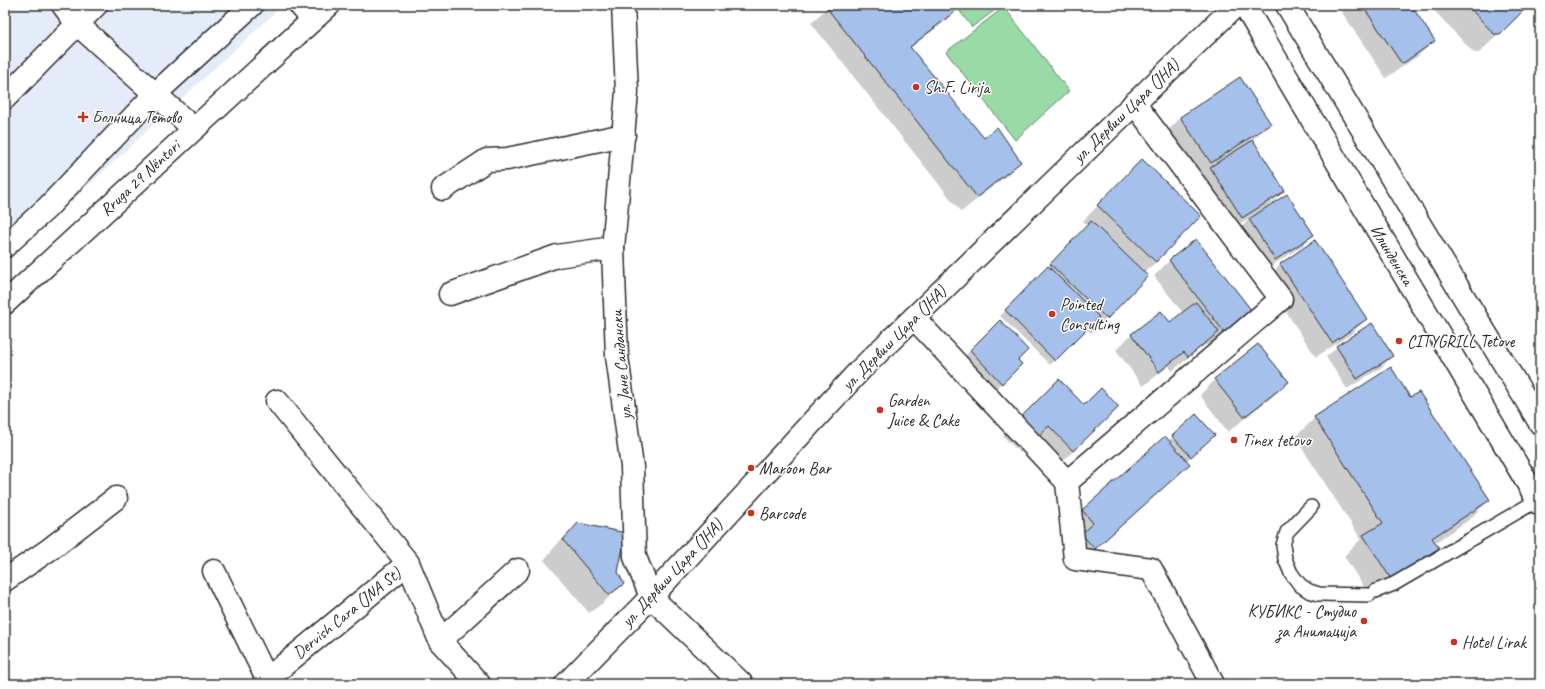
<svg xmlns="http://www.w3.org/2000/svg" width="1545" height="689" font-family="Caveat,sans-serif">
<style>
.built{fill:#e4ecf9}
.green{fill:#98dba7;stroke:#628369}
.shadow{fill:#0003}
.building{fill:#a6c0ec;stroke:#2b2b2b}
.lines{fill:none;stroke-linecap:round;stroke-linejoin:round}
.lane-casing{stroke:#2b2b2b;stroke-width:16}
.street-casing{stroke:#2b2b2b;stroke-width:25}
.secondary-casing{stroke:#2b2b2b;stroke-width:25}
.lane{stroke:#fff;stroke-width:13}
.street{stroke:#fff;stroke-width:22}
.secondary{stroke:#fff;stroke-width:22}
.poi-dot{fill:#c8321e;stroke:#fff;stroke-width:1.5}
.labels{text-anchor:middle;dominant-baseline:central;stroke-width:3;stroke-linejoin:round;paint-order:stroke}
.poi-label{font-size:17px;fill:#2b2b2b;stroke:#fff;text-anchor:start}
.street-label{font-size:17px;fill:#2b2b2b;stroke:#fff}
</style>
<rect width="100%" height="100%" fill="#fff"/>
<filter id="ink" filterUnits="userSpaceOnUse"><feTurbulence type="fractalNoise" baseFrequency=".025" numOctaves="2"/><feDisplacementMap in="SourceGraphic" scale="8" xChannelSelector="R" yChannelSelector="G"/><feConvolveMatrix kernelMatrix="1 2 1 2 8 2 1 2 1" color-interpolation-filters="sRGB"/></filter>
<g filter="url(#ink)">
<path class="built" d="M 5,5 L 283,5 L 40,230 L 5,264 Z"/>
<g class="green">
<path d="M 955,5 L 1002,5 L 972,27 Z"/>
<path d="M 1004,7 L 1069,91 L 1015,140 L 946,52 Z"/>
</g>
<g class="shadow">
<path d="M 830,5 L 954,5 L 957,9 L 942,24 L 910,48 L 983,140 L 1020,162 L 1005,177 L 961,212 L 811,23 Z"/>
<path d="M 1337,5 L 1409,5 L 1434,41 L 1418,56 L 1386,78 Z"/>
<path d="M 1429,5 L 1528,5 L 1479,53 L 1474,53 Z"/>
<path d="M 1181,117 L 1270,124 L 1252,140 L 1284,191 L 1268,206 L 1313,235 L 1302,246 L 1265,270 L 1239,230 L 1249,219 L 1226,233 L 1195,183 L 1205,173 L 1196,178 L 1166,133 Z"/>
<path d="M 1127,175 L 1156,262 L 1144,273 L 1107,318 L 1091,333 L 1086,328 L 1050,365 L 1000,316 L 1088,226 L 1083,221 Z"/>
<path d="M 1196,240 L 1250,311 L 1235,326 L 1208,347 L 1206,344 L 1172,371 L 1169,366 L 1143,386 L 1116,350 L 1131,335 L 1161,312 L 1169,323 L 1183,313 L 1154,276 L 1169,261 Z"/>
<path d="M 1315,242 L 1366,319 L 1351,334 L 1316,357 L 1265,280 L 1280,265 Z"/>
<path d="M 1000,322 L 1017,360 L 1021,364 L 991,393 L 960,361 Z"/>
<path d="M 1337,347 L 1392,356 L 1382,367 L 1347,389 L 1326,357 Z"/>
<path d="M 1215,380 L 1287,382 L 1272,397 L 1228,432 L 1200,395 Z"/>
<path d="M 1084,406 L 1103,422 L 1058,466 L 1033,440 L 1020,453 L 1003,436 L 1018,421 Z"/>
<path d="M 1315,418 L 1489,500 L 1469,520 L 1434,543 L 1437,548 L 1418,567 L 1371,598 L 1344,556 L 1361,539 L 1295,437 Z"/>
<path d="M 1173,437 L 1204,445 L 1186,461 L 1189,464 L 1173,479 L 1079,564 L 1067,526 L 1165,438 L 1168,441 Z"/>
<path d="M 578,524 L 616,572 L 623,584 L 603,603 L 589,613 L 544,560 L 558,543 Z"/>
<path d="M 328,680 L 333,684 L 323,684 Z"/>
</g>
<g class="building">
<path d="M 828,5 L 955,5 L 958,9 L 910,47 L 984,138 L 997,127 L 1021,162 L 977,197 L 826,7 Z"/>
<path d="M 1362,5 L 1411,5 L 1435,41 L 1402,64 Z"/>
<path d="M 1467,5 L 1529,5 L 1500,34 L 1494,34 Z"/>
<path d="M 1240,77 L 1271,124 L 1211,163 L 1180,117 Z"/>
<path d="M 1253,140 L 1285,191 L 1242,218 L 1210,167 Z"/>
<path d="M 1142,159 L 1201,216 L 1156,262 L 1097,205 Z"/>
<path d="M 1287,194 L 1314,235 L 1275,260 L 1249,219 Z"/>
<path d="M 1091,221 L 1148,276 L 1107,319 L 1050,264 Z"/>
<path d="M 1196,239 L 1252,311 L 1224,332 L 1169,260 Z"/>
<path d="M 1315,240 L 1367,319 L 1332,343 L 1280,264 Z"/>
<path d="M 1048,266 L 1099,317 L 1055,361 L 1005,310 Z"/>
<path d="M 1196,302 L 1219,332 L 1188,357 L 1184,352 L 1159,372 L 1131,334 L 1161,311 L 1170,322 Z"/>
<path d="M 1000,320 L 1028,350 L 1018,360 L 1022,364 L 1002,384 L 970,350 Z"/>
<path d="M 1372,323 L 1393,356 L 1357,379 L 1336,346 Z"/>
<path d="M 1258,344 L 1289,382 L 1244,417 L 1214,379 Z"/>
<path d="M 1391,367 L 1410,397 L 1419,392 L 1490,500 L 1432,538 L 1439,548 L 1391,579 L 1363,535 L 1383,523 L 1314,417 Z"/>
<path d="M 1059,379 L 1084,405 L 1101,388 L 1119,407 L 1073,451 L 1049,426 L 1036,438 L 1018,420 Z"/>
<path d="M 1196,414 L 1215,435 L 1191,457 L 1172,436 Z"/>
<path d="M 1165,436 L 1190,464 L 1095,549 L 1081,534 L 1093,523 L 1082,510 Z"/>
<path d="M 578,523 L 626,533 L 618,572 L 624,584 L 609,595 L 563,540 Z"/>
</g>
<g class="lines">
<g class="lane-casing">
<g id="lane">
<path d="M 1311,507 L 1287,532 L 1283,545 L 1285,559 L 1291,573 L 1300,585 L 1309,591 L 1319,594 L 1369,595"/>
<path d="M 1376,591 L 1394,584 L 1538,500"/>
</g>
</g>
<g class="street-casing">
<g id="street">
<path d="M 63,5 L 77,24 L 193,128"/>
<path d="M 300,5 L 313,20"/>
<path d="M 5,98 L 96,5"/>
<path d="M 1134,103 L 1281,299 L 1067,482 L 1075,559 L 1151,569 L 1213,684"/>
<path d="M 443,189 L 487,160 L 507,159 L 624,135"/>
<path d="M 5,246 L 47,208 L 155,94 L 252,5"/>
<path d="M 450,294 L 557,256 L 613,248"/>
<path d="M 914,318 L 1067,482"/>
<path d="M 277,401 L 408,563 L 440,641 L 479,684"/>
<path d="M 214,571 L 267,679 L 408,563"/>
<path d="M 5,580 L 50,549 L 116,498"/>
<path d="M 440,641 L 518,570"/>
</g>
</g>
<g class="secondary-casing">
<g id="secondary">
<path d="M 623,5 L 627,92 L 613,248 L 617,356 L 632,467 L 635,557 L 651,597 L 742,684"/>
<path d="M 1244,5 L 1540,504"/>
<path d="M 1287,5 L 1540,423"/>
<path d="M 5,303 L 329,5"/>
<path d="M 566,684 L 651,597 L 860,370 L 1236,5"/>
</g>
</g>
<use href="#lane" class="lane"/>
<use href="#street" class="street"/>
<use href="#secondary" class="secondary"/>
</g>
</g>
<g class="poi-dot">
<circle cx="916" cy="87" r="4"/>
<path d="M81 111h4v4h4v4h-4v4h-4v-4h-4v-4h4z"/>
<circle cx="1052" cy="314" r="4"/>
<circle cx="1399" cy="341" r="4"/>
<circle cx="880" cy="410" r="4"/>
<circle cx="1234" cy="440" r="4"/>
<circle cx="751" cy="468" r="4"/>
<circle cx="751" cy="513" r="4"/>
<circle cx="1364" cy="621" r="4"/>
<circle cx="1454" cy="642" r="4"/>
</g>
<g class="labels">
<g class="poi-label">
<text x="924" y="87">Sh.F. Lirija</text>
<text x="92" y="117">Болница Тетово</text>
<text x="1060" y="304">Pointed<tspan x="1060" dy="20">Consulting</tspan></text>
<text x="1407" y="341">CITYGRILL Tetove</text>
<text x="888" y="400">Garden<tspan x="888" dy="20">Juice &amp; Cake</tspan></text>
<text x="1242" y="440">Tinex tetovo</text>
<text x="759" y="468">Maroon Bar</text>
<text x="759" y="513">Barcode</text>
<text x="1356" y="611" text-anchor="end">КУБИКС - Студио<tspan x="1356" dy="20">за Анимација</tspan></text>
<text x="1462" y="642">Hotel Lirak</text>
</g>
<g class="street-label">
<text transform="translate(1126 111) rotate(-44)">ул. Дервиш Цара (ЈНА)</text>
<text transform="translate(140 178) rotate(-43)">Rruga 29 Nëntori</text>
<text transform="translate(1392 255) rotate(59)">Илинденска</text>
<text transform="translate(894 338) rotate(-45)">ул. Дервиш Цара (ЈНА)</text>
<text transform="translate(621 365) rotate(-95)">ул. Јане Сандански</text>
<text transform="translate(672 573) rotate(-47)">ул. Дервиш Цара (ЈНА)</text>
<text transform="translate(347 613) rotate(-39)">Dervish Cara (JNA St)</text>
</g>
</g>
<rect width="1545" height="689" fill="none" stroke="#fff" stroke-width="20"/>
<rect x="10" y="10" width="1525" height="669" fill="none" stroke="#2b2b2b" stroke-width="1.5" filter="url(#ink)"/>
</svg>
